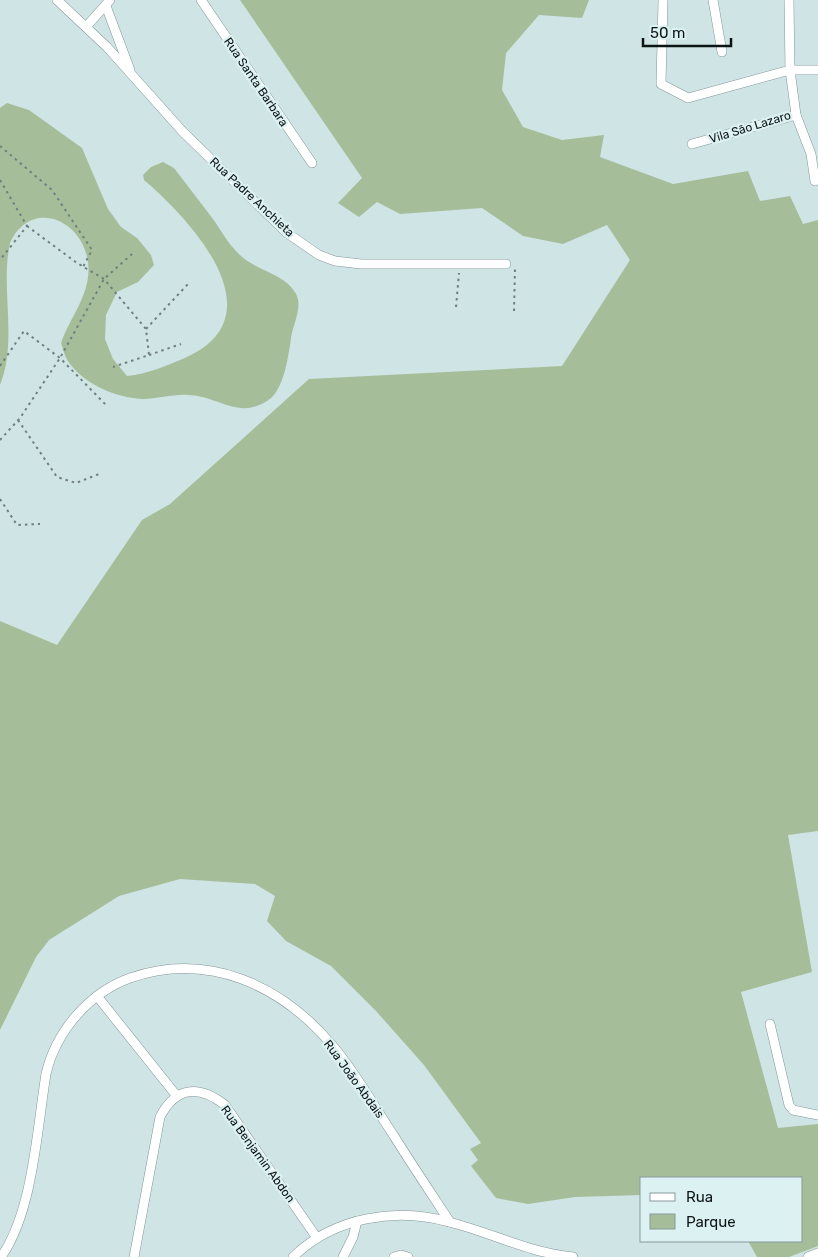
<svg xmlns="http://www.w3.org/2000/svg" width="818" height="1257" font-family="Rubik,sans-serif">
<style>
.green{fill:#a5be99}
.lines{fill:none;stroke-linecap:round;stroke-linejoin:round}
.street-casing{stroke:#849798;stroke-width:10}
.path{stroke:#717f80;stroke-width:2;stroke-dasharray:2.5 4;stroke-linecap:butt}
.street{stroke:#fff;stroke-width:9}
.labels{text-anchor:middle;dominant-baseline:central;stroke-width:4.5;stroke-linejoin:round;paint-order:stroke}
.street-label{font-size:12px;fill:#0d1415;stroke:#dcf1f2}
</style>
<rect width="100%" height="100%" fill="#cfe4e5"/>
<g class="green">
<path d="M 240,0 L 589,0 L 582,18 L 539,15 L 506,53 L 502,90 L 523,127 L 562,140 L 604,135 L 600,157 L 673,184 L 748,171 L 760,201 L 790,196 L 803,224 L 818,220 L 818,831 L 788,835 L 812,972 L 741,992 L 778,1128 L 818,1124 L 818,1246 L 789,1257 L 757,1257 L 748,1241 L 802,1241 L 802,1178 L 642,1178 L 642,1195 L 575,1197 L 528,1204 L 496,1198 L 471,1166 L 478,1160 L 470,1149 L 481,1143 L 424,1065 L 376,1011 L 331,966 L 286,941 L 267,921 L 275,896 L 255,884 L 180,879 L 119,896 L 49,940 L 36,957 L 0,1030 L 0,621 L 57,645 L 142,520 L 170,504 L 309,379 L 562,366 L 630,260 L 607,225 L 563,244 L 523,236 L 482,208 L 400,214 L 377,202 L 359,217 L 338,203 L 362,178 Z"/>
<path d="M 7,103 L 29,110 L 82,148 L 108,209 L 121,227 L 137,238 L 151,255 L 154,265 L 138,282 L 117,292 L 106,315 L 105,339 L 113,359 L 127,376 C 148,374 165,366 185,358 C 280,316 191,220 144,180 L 143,175 L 151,167 L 163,162 L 174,168 C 187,185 200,202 213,219 C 222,232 229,245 240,255 C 256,271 285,273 296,294 C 303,307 293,324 291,338 C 289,354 284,387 271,398 C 240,422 220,396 188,395 C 173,394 158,399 143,399 C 117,398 86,385 70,364 C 65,358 63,349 61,343 C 71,315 92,293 88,262 C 83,220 31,197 10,243 C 0,288 18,341 0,385 L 0,108 Z"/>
</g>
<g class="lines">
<g class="street-casing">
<g id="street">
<path d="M 57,0 L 107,47 L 183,132 L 287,233 L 319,255 L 335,261 L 361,264 L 506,264"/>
<path d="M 201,0 L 312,163"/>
<path d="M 663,0 L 661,84 L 688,98 L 790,70 L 818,70"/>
<path d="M 713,0 L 722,52"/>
<path d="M 789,0 L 790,70 L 796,115 L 811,154 L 815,181"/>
<path d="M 106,6 L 130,70"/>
<path d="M 86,27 L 110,0"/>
<path d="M 692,144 L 796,115"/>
<path d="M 97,996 L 176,1095"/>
<path d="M 770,1024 L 789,1105 L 793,1110 L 818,1115"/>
<path d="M 1,1257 C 33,1212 37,1129 46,1074 C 56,1031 89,993 130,978 C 208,951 281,985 332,1045 C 356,1073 374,1106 394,1136 C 412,1165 431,1193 450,1222"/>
<path d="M 134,1257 L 160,1117 C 176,1086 199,1085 225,1105 L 317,1238"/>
<path d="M 293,1257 C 334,1217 396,1207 449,1222 C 493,1233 526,1252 573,1257"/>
<path d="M 343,1257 L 353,1237 L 357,1221"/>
<path d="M 394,1257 L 401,1255 L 408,1257"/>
<path d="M 808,1257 L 818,1253"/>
</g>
</g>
<g class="path">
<path d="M 0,146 L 52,190 L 92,250 L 83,267"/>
<path d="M 0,180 L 27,226 L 0,260"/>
<path d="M 27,226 L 77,263 L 104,279 L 146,329 L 149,355 L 113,367"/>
<path d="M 456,307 L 459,273"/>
<path d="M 514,311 L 515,268"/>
<path d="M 146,329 L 188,284"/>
<path d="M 149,355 L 181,344"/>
<path d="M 0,366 L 24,331 L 60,358 L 107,406"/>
<path d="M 18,420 L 57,477 L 76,483 L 99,474"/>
<path d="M 0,440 L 20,418 L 60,358 L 104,279 L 132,254"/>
<path d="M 0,499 L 17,525 L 40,524"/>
</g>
<use href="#street" class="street"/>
</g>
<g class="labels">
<g class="street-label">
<text transform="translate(256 82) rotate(56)">Rua Santa Barbara</text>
<text transform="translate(750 127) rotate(-17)">Vila São Lazaro</text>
<text transform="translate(252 197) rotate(43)">Rua Padre Anchieta</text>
<text transform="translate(354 1079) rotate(54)">Rua João Abdais</text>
<text transform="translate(258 1154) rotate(54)">Rua Benjamin Abdon</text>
</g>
</g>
<rect x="640" y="1177" width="162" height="65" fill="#dcf1f2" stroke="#89999a"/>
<rect x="650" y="1193" width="25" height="8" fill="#ffffff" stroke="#89999a"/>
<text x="686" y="1202" font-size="15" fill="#0d1415">Rua</text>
<rect x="650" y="1214" width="25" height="15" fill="#a5be99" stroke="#89999a"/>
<text x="686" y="1227" font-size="15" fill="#0d1415">Parque</text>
<path d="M643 38v8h88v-8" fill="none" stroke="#0d1415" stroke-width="2.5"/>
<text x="650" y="38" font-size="15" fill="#0d1415" stroke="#dcf1f2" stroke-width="4" paint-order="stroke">50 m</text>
</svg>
